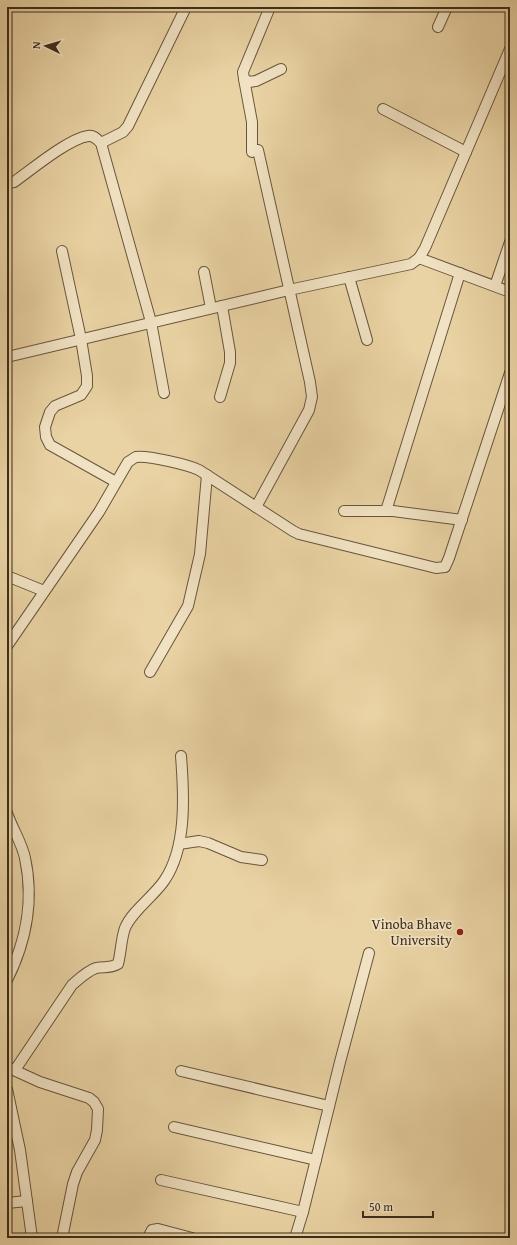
<svg xmlns="http://www.w3.org/2000/svg" width="517" height="1245" font-family="'Gentium Book Plus',serif">
<style>
.lines{fill:none;stroke-linecap:round;stroke-linejoin:round}
.minor-casing{stroke:#67563d;stroke-width:12}
.minor{stroke:#f1e2c3;stroke-width:10}
.poi-dot{fill:#8f2418;stroke:#f1e2c3;stroke-width:1.5}
.labels{text-anchor:middle;dominant-baseline:central;stroke-width:3.5;stroke-linejoin:round;paint-order:stroke}
.poi-label{font-size:14px;fill:#3c2d1b;stroke:#f1e2c3;text-anchor:end}
</style>
<rect width="100%" height="100%" fill="#e9d2a3"/>
<filter id="stains"><feTurbulence type="fractalNoise" baseFrequency=".005" numOctaves="4"/><feColorMatrix values="0 0 0 0 .2 0 0 0 0 .09 0 0 0 0 .02 0 0 0 .5 -.17"/></filter>
<radialGradient id="worn" r=".72"><stop offset=".6" stop-color="#630" stop-opacity="0"/><stop offset="1" stop-color="#630" stop-opacity=".3"/></radialGradient>
<g class="lines">
<g class="minor-casing">
<g id="minor">
<path d="M 270,7 L 243,72 L 244,79 L 249,82 L 256,81 L 281,69"/>
<path d="M 438,27 L 447,7"/>
<path d="M 244,79 L 252,122 L 252,152"/>
<path d="M 383,109 L 466,152"/>
<path d="M 101,143 L 123,132 L 128,126 L 186,7"/>
<path d="M 7,183 L 14,182 C 31,170 68,139 88,136 C 94,135 97,139 101,143 L 151,322 L 164,393"/>
<path d="M 62,251 L 81,339 L 87,376 L 87,386 L 81,395 L 55,406 L 50,412 L 45,427 L 46,437 L 50,445 L 116,482"/>
<path d="M 419,258 L 510,292"/>
<path d="M 204,272 L 211,308"/>
<path d="M 349,277 L 367,340"/>
<path d="M 495,286 L 510,242"/>
<path d="M 7,357 L 289,290 L 411,264 L 419,258 L 425,248 L 510,49"/>
<path d="M 220,397 L 230,363 L 230,352 L 222,306"/>
<path d="M 256,507 L 309,410 L 312,397 L 310,382 L 258,150"/>
<path d="M 344,511 L 393,511 L 462,520"/>
<path d="M 386,511 L 460,273"/>
<path d="M 7,576 L 44,591"/>
<path d="M 7,646 L 99,512 L 128,462 C 131,460 134,458 136,457 C 147,455 189,465 199,470 L 293,531 L 299,534 L 436,568 L 445,567 L 449,558 L 510,373"/>
<path d="M 150,672 L 188,606 L 200,554 L 207,475"/>
<path d="M 7,813 C 12,828 22,843 25,858 C 34,900 26,942 7,980"/>
<path d="M 179,844 L 199,841 L 208,843 L 241,857 L 262,860"/>
<path d="M 7,1067 L 40,1082 L 89,1098 L 94,1102 L 98,1109 L 97,1130 L 95,1140 L 77,1172 L 73,1184 L 62,1238"/>
<path d="M 15,1070 L 72,985 C 79,979 87,971 96,968 C 104,966 109,969 118,964 C 121,953 121,939 125,928 C 132,911 153,897 164,881 C 187,848 184,795 181,756"/>
<path d="M 181,1071 L 329,1106"/>
<path d="M 7,1089 L 20,1150 L 32,1238"/>
<path d="M 174,1127 L 316,1160"/>
<path d="M 161,1180 L 303,1212"/>
<path d="M 7,1203 L 27,1201"/>
<path d="M 148,1238 L 152,1230 L 158,1229 L 192,1238"/>
<path d="M 295,1238 L 303,1212 L 340,1062 L 369,953"/>
</g>
</g>
<use href="#minor" class="minor"/>
</g>
<circle class="poi-dot" cx="460" cy="932" r="4"/>
<g class="labels">
<g class="poi-label">
<text x="452" y="924">Vinoba Bhave<tspan x="452" dy="16">University</tspan></text>
</g>
</g>
<rect width="517" height="1245" fill="none" stroke="#e9d2a3" stroke-width="24"/>
<rect x="8" y="8" width="501" height="1229" fill="none" stroke="#3c2d1b" stroke-width="2"/>
<rect x="12" y="12" width="493" height="1221" fill="none" stroke="#3c2d1b"/>
<g transform="translate(46 46) rotate(275)" stroke="#f1e2c3" stroke-width="3" paint-order="stroke">
<path d="M0-3L7 15L0 10L-7 15Z" fill="#3c2d1b"/>
<text y="-6" font-size="11" font-weight="bold" text-anchor="middle" fill="#3c2d1b">N</text>
</g>
<path d="M363 1211v6h70v-6" fill="none" stroke="#3c2d1b" stroke-width="2"/>
<text x="369" y="1211" font-size="12" fill="#3c2d1b" stroke="#f1e2c3" stroke-width="3" paint-order="stroke">50 m</text>
<rect width="100%" height="100%" filter="url(#stains)"/>
<rect width="100%" height="100%" fill="url(#worn)"/>
</svg>
